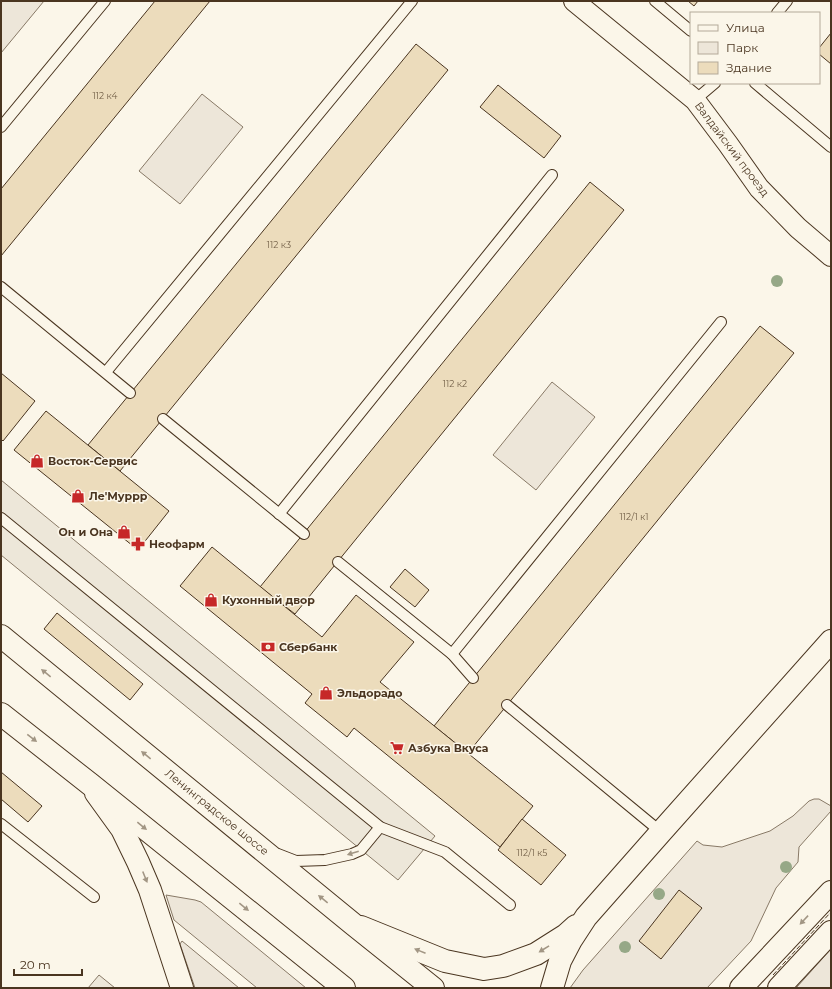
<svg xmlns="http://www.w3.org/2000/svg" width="832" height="989" font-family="Montserrat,sans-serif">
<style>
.green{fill:#ede6d9;stroke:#887966}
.parking{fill:#ede7d9;stroke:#887966}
.building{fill:#ecdcbc;stroke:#4a3520}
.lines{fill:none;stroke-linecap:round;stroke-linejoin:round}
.lane-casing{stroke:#4a3520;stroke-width:12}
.street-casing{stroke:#4a3520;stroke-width:22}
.secondary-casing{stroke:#4a3520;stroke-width:24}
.primary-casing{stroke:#4a3520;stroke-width:24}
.lane{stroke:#fbf6e9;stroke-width:10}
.street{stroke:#fbf6e9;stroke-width:20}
.secondary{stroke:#fbf6e9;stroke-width:22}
.primary{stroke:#fbf6e9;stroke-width:22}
.fence{stroke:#4a3520;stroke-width:1;stroke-dasharray:5 2;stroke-linecap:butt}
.tree{fill:#96a887}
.oneway{fill:#a29684}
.labels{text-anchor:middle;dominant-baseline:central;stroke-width:3;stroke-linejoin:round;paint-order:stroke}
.number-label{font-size:9px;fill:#725f47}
.street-label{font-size:11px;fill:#4a3520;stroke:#fbf6e9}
.poi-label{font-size:11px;font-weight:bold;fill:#4a3520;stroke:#fbf6e9;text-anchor:start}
</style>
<rect width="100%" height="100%" fill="#fbf6e9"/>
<g class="green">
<path d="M 1,1 L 44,1 L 1,53 Z"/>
<path d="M 202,94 L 243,127 L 180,204 L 139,171 Z"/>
<path d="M 552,382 L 595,417 L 536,490 L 493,455 Z"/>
<path d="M 814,799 L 819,799 L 831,806 L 831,811 L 799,847 L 798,862 L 776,888 L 751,941 L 707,988 L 570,988 L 583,970 L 697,841 L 703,845 L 722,847 L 770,831 L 793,816 L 809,801 Z"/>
<path d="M 166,895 L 195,900 L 201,902 L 306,988 L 257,988 L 174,920 Z"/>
<path d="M 182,941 L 239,988 L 195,988 L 180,944 Z"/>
<path d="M 831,949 L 831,988 L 796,988 Z"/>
</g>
<g class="parking">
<path d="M 1,480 L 435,836 L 398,880 L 1,555 Z"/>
<path d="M 99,975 L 115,988 L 88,988 Z"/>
</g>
<g class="building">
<path d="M 155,1 L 210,1 L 1,256 L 1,189 Z"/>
<path d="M 688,1 L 698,1 L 694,6 Z"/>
<path d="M 831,33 L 831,64 L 819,54 L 819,48 Z"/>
<path d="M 416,44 L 448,70 L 120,471 L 88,445 Z"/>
<path d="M 498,85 L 561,136 L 544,158 L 480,107 Z"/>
<path d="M 590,182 L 624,210 L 295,614 L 260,587 Z"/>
<path d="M 760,326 L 794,353 L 468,753 L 434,726 Z"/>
<path d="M 1,373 L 35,401 L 3,441 L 1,439 Z"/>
<path d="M 46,411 L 169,511 L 138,550 L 14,450 Z"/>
<path d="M 212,547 L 322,637 L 356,595 L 414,642 L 380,682 L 533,806 L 500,847 L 354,728 L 347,737 L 305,703 L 312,694 L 180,586 Z"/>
<path d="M 405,569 L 429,590 L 415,607 L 390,587 Z"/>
<path d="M 57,613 L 143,684 L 130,700 L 44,629 Z"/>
<path d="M 1,772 L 42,806 L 28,822 L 1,799 Z"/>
<path d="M 522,819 L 566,855 L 541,885 L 498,850 Z"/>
<path d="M 679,890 L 702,908 L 661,959 L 639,941 Z"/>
</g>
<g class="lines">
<g class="lane-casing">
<g id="lane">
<path d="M 655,1 L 691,31"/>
<path d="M 777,13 L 787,1"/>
<path d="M 755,83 L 831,147"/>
<path d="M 695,100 L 715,83"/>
<path d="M 1,127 L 105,1"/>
<path d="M 1,287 L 130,393"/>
<path d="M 106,372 L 412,1"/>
<path d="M 163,419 L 304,534"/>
<path d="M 279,514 L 552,175"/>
<path d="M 1,518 L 380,827 L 445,852 L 510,905"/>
<path d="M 338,562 L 452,654 L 473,678"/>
<path d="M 452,654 L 721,322"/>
<path d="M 507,705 L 661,832"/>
<path d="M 1,824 L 94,897"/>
<path d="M 278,854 L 296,861 L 325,860 L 352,854 L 361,850 L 380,827"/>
</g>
</g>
<g class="street-casing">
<path id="street" d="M 574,1 L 695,100 L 728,144 L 759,188 L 798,228 L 831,256"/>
</g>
<g class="secondary-casing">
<g id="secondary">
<path d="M 96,793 L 122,829 L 138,862 L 150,890 L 182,988"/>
<path d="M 361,927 L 445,961 L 484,969 L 503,966 L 536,954 L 566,935 L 576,926"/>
<path d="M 552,988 L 560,961 L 571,940 L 586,917 L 661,832 L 831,641"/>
<path d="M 741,988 L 831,892"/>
<path d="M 779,988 L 831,932"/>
</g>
</g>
<g class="primary-casing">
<g id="primary">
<path d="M 1,636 L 353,924 L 433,988"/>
<path d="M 1,714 L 90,784 L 344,988"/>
</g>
</g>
<use href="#lane" class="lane"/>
<use href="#street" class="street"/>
<use href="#secondary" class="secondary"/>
<use href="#primary" class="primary"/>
<path class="fence" d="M 773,975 L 831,912"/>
</g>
<g class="tree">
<circle cx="777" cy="281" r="6"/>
<circle cx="786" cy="867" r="6"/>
<circle cx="659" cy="894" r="6"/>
<circle cx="625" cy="947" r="6"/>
</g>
<defs><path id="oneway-solid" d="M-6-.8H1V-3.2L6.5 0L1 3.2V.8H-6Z"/></defs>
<g class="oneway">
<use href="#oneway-solid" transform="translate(46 673) rotate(-141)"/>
<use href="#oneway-solid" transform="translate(32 738) rotate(38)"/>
<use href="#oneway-solid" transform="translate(146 755) rotate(-141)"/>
<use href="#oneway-solid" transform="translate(142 826) rotate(39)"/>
<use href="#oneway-solid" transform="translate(353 853) rotate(163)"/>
<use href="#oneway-solid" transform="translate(145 877) rotate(68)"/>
<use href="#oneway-solid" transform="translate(323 899) rotate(-141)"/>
<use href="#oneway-solid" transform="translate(244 907) rotate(39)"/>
<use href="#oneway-solid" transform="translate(804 920) rotate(133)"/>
<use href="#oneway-solid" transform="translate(544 949) rotate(148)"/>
<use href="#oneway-solid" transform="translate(420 951) rotate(-158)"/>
</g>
<defs>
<g id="shop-bare" transform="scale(1.08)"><path d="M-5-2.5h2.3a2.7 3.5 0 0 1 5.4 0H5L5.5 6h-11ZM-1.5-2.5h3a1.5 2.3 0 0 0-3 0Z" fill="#c62828" stroke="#fbf6e9" stroke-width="2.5" paint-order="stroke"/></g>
<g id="pharmacy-bare" transform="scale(1.08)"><path d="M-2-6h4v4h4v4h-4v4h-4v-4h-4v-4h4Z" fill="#c62828" stroke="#fbf6e9" stroke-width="2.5" paint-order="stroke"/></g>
<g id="bank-bare" transform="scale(1.08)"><path d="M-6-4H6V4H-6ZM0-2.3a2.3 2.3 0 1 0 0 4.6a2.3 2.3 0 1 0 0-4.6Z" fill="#c62828" stroke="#fbf6e9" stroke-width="2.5" paint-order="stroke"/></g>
<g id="supermarket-bare" transform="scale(1.08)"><path d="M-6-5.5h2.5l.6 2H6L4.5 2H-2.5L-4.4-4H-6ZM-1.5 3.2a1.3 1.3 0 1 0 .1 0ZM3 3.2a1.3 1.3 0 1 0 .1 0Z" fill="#c62828" stroke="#fbf6e9" stroke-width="2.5" paint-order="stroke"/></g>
</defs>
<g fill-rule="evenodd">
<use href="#shop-bare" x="37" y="461"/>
<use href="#shop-bare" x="78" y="496"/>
<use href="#shop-bare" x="124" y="532"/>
<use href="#pharmacy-bare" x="138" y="544"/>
<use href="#shop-bare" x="211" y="600"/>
<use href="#bank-bare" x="268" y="647"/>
<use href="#shop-bare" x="326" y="693"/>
<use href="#supermarket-bare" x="397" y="748"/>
</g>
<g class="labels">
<g class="number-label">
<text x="105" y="95">112 к4</text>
<text x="279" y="244">112 к3</text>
<text x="455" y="383">112 к2</text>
<text x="634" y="516">112/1 к1</text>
<text x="532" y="852">112/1 к5</text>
</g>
<g class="street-label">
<text transform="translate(732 149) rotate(53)">Валдайский проезд</text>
<text transform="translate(217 812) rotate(39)">Ленинградское шоссе</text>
</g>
<g class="poi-label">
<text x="48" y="461">Восток-Сервис</text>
<text x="89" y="496">Ле'Муррр</text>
<text x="113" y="532" text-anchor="end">Он и Она</text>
<text x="149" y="544">Неофарм</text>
<text x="222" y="600">Кухонный двор</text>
<text x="279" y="647">Сбербанк</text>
<text x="337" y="693">Эльдорадо</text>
<text x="408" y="748">Азбука Вкуса</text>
</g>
</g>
<rect width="832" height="989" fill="none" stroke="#4a3520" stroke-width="4"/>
<rect x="690" y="12" width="130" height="72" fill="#fbf6e9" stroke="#b4a999"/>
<rect x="698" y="25" width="20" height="6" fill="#fbf6e9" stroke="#b4a999"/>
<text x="726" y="32" font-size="12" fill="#4a3520">Улица</text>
<rect x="698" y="42" width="20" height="12" fill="#ede6d9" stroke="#b4a999"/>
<text x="726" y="52" font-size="12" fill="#4a3520">Парк</text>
<rect x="698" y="62" width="20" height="12" fill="#ecdcbc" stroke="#b4a999"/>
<text x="726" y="72" font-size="12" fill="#4a3520">Здание</text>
<path d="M14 969v6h68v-6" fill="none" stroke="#4a3520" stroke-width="2"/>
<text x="20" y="969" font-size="12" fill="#4a3520" stroke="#fbf6e9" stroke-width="3" paint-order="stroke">20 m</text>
</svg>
